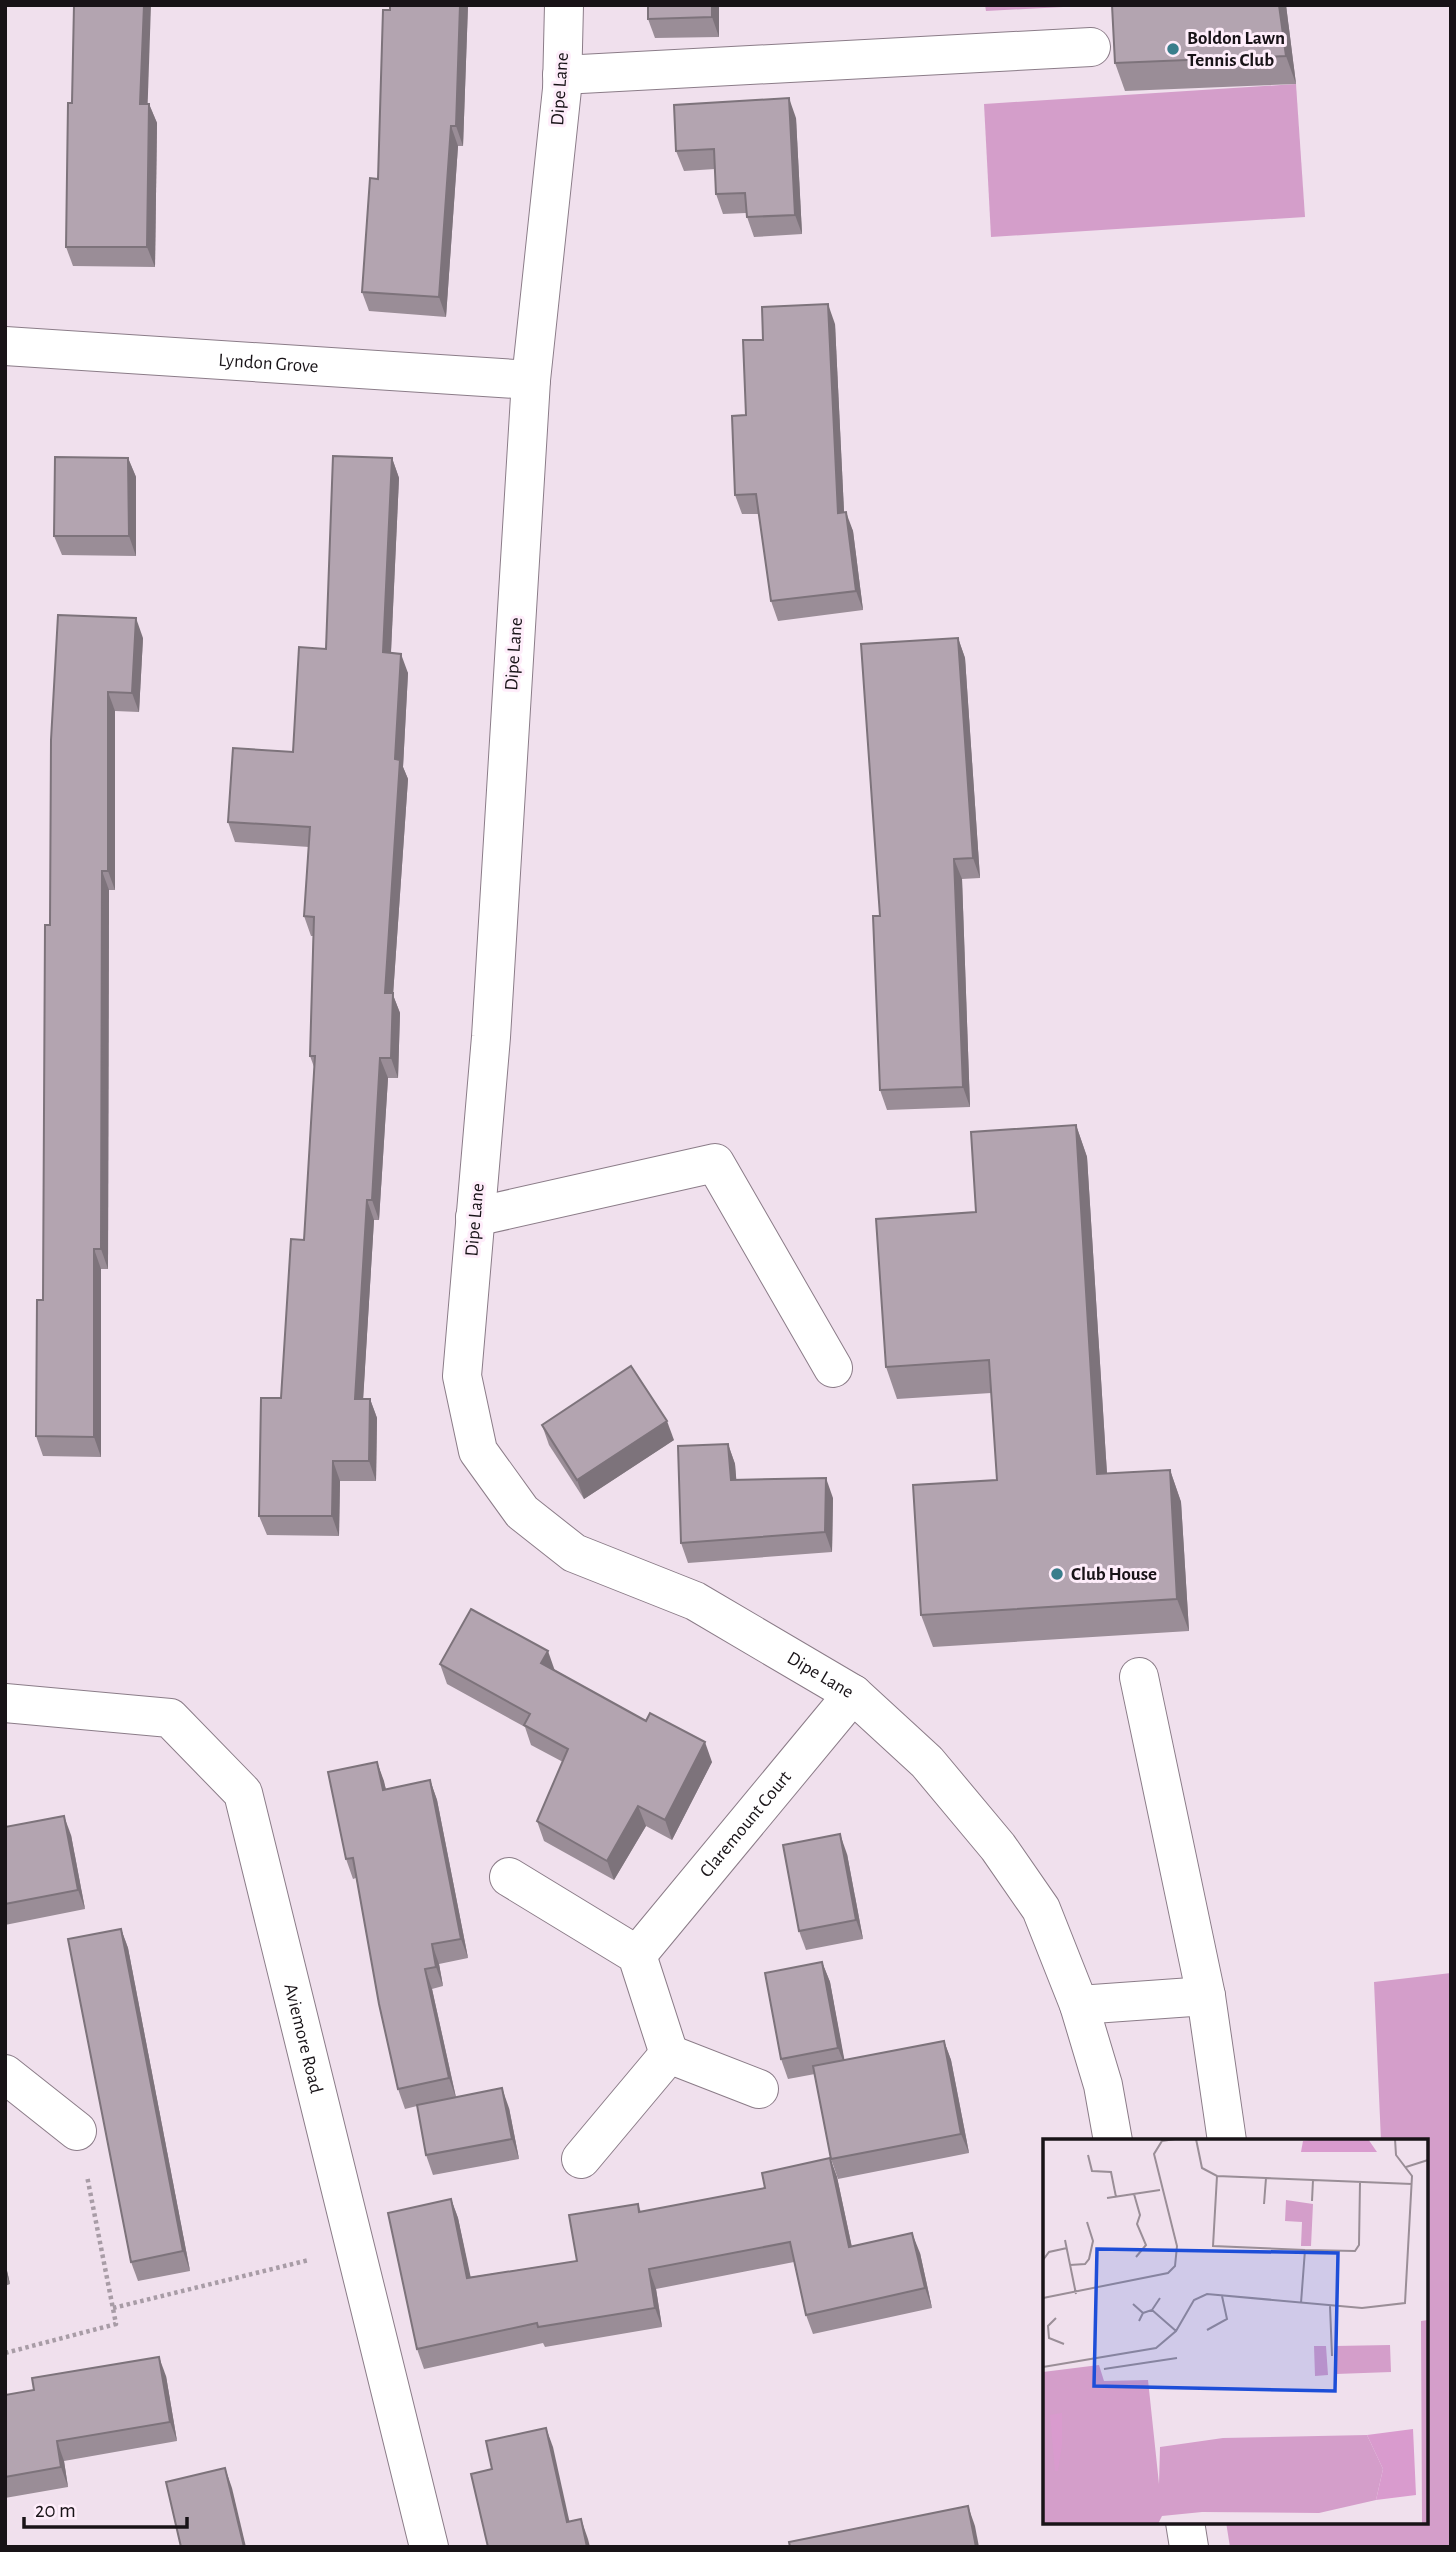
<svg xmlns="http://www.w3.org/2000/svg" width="1456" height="2552" font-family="'Alegreya Sans',sans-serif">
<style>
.green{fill:#d49eca}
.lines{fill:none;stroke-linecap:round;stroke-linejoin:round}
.minor-casing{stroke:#8b7c88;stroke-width:40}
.path{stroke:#a89ca6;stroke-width:4.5;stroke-dasharray:3.5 3.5;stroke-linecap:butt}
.minor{stroke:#fff;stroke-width:38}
.wall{fill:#9a8d97}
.shaded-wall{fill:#7d737b}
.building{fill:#b3a4b0;stroke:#7d737b;stroke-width:2}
.poi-dot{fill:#397e8c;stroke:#feedfa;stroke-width:2.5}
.labels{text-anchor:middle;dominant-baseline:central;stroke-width:6;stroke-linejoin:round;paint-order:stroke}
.poi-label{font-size:19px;font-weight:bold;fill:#181317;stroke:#feedfa;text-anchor:start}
.street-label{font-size:19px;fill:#181317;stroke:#feedfa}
.inset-road{fill:none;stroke:#9a8e97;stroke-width:2}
.view{fill:#1d4ed8;fill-opacity:0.15;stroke:#1d4ed8;stroke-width:3.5}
.inset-edge{fill:none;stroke:#181317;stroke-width:3.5}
</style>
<rect width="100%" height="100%" fill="#f0e0ed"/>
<g class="green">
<path d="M 985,5 L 1101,5 L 986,11 Z"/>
<path d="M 1296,84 L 1305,217 L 991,237 L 984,104 Z"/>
<path d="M 1451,1973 L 1451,2547 L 1230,2547 L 1226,2522 L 1426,2522 L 1426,2141 L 1381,2141 L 1374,1982 Z"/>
</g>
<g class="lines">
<g class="minor-casing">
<g id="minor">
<path id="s1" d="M 564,5 L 562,89 L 531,380 L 491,1037 L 462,1376 L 478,1451 L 522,1512 L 574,1553 L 695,1601 L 853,1694 L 927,1762 L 998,1847 L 1041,1909 L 1079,2005 L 1103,2085 L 1113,2141"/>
<path d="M 562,75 L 1091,47"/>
<path id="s2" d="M 5,346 L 531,380"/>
<path d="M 475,1217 L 715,1163 L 833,1368"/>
<path d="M 1139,1677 L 1206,1996 L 1227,2141"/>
<path id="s3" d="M 5,1703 L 170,1718 L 243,1793 L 429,2547"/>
<path d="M 509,1877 L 637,1955 L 669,2054"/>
<path id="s4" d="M 637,1955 L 853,1694"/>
<path d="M 1079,2005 L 1206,1996"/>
<path d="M 5,2074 L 77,2131"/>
<path d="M 581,2159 L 669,2054 L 759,2089"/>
<path d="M 1185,2522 L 1189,2547"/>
</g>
</g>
<g class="path">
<path d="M 113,2308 L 309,2260"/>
<path d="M 5,2353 L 116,2324 L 87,2176"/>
</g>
<use href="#minor" class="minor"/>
</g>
<g class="wall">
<path d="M 390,5 L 468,5 L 463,146 L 458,146 L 446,317 L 369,311 L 362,292 L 378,179 Z"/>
<path d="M 648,5 L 719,5 L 719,37 L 655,38 L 648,19 Z"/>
<path d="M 1286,5 L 1296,84 L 1125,91 L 1115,63 Z"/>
<path d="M 148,104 L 149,104 L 157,123 L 155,267 L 73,266 L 66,247 Z"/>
<path d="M 796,118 L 802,234 L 754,237 L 747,217 L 746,213 L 723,214 L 716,194 L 715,169 L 684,171 L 676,151 Z"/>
<path d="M 835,324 L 844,512 L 853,531 L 863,610 L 778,621 L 771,601 L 759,514 L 742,514 L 735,495 L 763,340 Z"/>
<path d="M 128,458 L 136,477 L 136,556 L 62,555 L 54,536 Z"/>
<path d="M 392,458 L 399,478 L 391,653 L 408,673 L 403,767 L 408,779 L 393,995 L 400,1013 L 398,1078 L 388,1078 L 379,1220 L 374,1220 L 363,1399 L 370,1399 L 377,1418 L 376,1481 L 340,1481 L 339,1536 L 267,1535 L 259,1516 L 281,1398 L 304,1240 L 314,1067 L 310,1056 L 313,936 L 311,936 L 304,916 L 309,847 L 235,842 L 228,822 L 293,752 Z"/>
<path d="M 143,638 L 139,712 L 115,711 L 115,890 L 109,890 L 108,1269 L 101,1269 L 101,1457 L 43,1456 L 36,1436 L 43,1300 L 50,925 L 51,740 Z"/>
<path d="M 958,638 L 965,658 L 980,878 L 962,879 L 970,1107 L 887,1110 L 880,1090 L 880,916 Z"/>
<path d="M 1076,1125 L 1087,1157 L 1107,1474 L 1170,1470 L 1181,1502 L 1189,1631 L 933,1647 L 921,1615 L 997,1480 L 991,1393 L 897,1399 L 886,1367 L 976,1212 Z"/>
<path d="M 542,1425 L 674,1440 L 584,1499 L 549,1445 Z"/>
<path d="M 728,1444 L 735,1464 L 736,1480 L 833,1498 L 832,1552 L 688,1563 L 681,1543 Z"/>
<path d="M 440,1664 L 555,1670 L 712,1762 L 672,1840 L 646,1826 L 614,1880 L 544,1841 L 537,1821 L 563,1762 L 531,1745 L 525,1727 L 447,1684 Z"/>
<path d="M 377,1762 L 386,1789 L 430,1780 L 437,1800 L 468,1958 L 439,1964 L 443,1986 L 432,1989 L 456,2097 L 509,2108 L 519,2159 L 433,2175 L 426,2155 L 417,2106 L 405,2109 L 398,2089 L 356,1878 L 353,1879 L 346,1859 Z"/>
<path d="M 5,1827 L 71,1835 L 85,1909 L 5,1925 Z"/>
<path d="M 847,1854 L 863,1939 L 806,1950 L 799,1931 Z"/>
<path d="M 121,1929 L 128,1948 L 190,2271 L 138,2281 L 131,2262 Z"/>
<path d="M 822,1962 L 830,1982 L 844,2060 L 944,2041 L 951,2060 L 969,2153 L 838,2179 L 831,2159 L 815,2074 L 788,2079 L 781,2059 Z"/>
<path d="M 830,2158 L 837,2177 L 852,2247 L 920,2253 L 932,2308 L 813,2334 L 806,2315 L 794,2262 L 656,2289 L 662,2327 L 545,2347 L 543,2343 L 424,2369 L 417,2349 L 451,2199 L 458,2218 L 470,2277 L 577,2261 L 638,2204 L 641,2212 L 765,2188 Z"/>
<path d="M 5,2262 L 10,2284 L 5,2286 Z"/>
<path d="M 166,2376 L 177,2441 L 64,2461 L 68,2487 L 5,2498 L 5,2395 Z"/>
</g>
<g class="shaded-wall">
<path d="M 144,5 L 151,5 L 147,123 L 140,104 Z"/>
<path d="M 460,5 L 468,5 L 463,146 L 456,126 Z"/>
<path d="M 712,5 L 719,5 L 719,37 L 712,17 Z"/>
<path d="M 1279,5 L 1286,5 L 1296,84 L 1286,56 Z"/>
<path d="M 789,98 L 796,118 L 802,234 L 795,215 Z"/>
<path d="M 149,104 L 157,123 L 155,267 L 147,247 Z"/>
<path d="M 451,126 L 458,146 L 446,317 L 439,297 Z"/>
<path d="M 828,304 L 835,324 L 845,532 L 838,513 Z"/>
<path d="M 128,458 L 136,477 L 136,556 L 129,536 Z"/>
<path d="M 392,458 L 399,478 L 390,672 L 383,652 Z"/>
<path d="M 846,512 L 853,531 L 863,610 L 856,591 Z"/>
<path d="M 136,618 L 143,638 L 139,712 L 132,693 Z"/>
<path d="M 958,638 L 965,658 L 980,878 L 973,858 Z"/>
<path d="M 401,654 L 408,673 L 403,767 L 408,779 L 393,995 L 400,1013 L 398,1078 L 391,1058 L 385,993 L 395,759 Z"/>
<path d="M 108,692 L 115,711 L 115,890 L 108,871 Z"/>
<path d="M 954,859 L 962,879 L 970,1107 L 963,1087 Z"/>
<path d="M 102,871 L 109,890 L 108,1269 L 101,1249 Z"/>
<path d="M 380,1058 L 388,1078 L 379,1220 L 372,1200 Z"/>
<path d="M 1076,1125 L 1087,1157 L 1109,1506 L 1097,1474 Z"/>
<path d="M 367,1200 L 374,1220 L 362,1418 L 355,1399 Z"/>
<path d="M 94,1249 L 101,1269 L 101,1457 L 94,1437 Z"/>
<path d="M 370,1399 L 377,1418 L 376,1481 L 369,1461 Z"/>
<path d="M 667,1421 L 674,1440 L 584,1499 L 577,1480 Z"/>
<path d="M 728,1444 L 735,1464 L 738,1499 L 731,1480 Z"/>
<path d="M 333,1461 L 340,1481 L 339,1536 L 332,1516 Z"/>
<path d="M 1170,1470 L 1181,1502 L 1189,1631 L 1177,1599 Z"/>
<path d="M 826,1478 L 833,1498 L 832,1552 L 825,1532 Z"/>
<path d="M 548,1651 L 555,1671 L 541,1663 Z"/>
<path d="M 705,1742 L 712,1762 L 672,1840 L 665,1820 Z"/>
<path d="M 377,1762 L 384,1781 L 390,1809 L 383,1790 Z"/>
<path d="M 430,1780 L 437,1800 L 468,1958 L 461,1939 Z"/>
<path d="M 638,1806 L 646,1826 L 614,1880 L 607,1861 Z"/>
<path d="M 64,1816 L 71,1835 L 85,1909 L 78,1890 Z"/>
<path d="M 840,1834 L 847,1854 L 863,1939 L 856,1920 Z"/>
<path d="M 121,1929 L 128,1948 L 190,2271 L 183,2251 Z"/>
<path d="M 432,1944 L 439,1964 L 443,1986 L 436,1967 Z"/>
<path d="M 822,1962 L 830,1982 L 846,2068 L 838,2048 Z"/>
<path d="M 425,1969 L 432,1989 L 456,2098 L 449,2078 Z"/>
<path d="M 944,2041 L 951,2060 L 969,2153 L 961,2134 Z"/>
<path d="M 502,2088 L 509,2108 L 519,2159 L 512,2139 Z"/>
<path d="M 830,2158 L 837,2177 L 856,2267 L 849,2247 Z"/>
<path d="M 451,2199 L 458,2218 L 475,2297 L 467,2278 Z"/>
<path d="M 912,2233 L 920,2253 L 932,2308 L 925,2288 Z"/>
<path d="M 5,2262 L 10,2284 L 5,2271 Z"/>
<path d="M 649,2269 L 656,2289 L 662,2327 L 655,2308 Z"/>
<path d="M 159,2357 L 166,2376 L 177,2441 L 170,2422 Z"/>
<path d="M 546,2428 L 553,2447 L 574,2542 L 567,2522 Z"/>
<path d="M 57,2441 L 64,2461 L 68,2487 L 61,2467 Z"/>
<path d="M 225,2468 L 232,2488 L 246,2547 L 244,2547 Z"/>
<path d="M 968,2506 L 975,2526 L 979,2547 L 976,2547 Z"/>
<path d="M 581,2519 L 588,2539 L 590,2547 L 587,2547 Z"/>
</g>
<g class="building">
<path d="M 74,5 L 144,5 L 140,104 L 149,104 L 147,247 L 66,247 L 68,103 L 72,103 Z"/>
<path d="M 390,5 L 460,5 L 456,126 L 451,126 L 439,297 L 362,292 L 370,178 L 378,179 L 383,10 L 390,10 Z"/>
<path d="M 648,5 L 712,5 L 712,17 L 648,19 Z"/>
<path d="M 1112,5 L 1279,5 L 1286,56 L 1115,63 Z"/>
<path d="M 789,98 L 795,215 L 747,217 L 745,193 L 716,194 L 714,149 L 676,151 L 674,105 Z"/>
<path d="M 828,304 L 838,513 L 846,512 L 856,591 L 771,601 L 756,494 L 735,495 L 732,416 L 746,415 L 743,340 L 763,340 L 762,307 Z"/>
<path d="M 333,456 L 392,458 L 383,652 L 401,654 L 395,759 L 400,760 L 385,993 L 393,993 L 391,1058 L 380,1058 L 372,1200 L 367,1200 L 355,1399 L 370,1399 L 369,1461 L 333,1461 L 332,1516 L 259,1516 L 261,1398 L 281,1398 L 291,1239 L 304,1240 L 315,1056 L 310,1056 L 314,917 L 304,916 L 310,827 L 228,822 L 233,748 L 293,752 L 299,647 L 326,649 Z"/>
<path d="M 55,457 L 128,458 L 129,536 L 54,536 Z"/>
<path d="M 58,615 L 136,618 L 132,693 L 108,692 L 108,871 L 102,871 L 101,1249 L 94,1249 L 94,1437 L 36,1436 L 37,1300 L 43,1300 L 45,925 L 50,925 L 51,740 Z"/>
<path d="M 958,638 L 973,858 L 954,859 L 963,1087 L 880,1090 L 873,916 L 880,916 L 861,644 Z"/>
<path d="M 1076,1125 L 1097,1474 L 1170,1470 L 1177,1599 L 921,1615 L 913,1485 L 997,1480 L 989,1360 L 886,1367 L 876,1219 L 976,1212 L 971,1132 Z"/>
<path d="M 631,1366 L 667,1421 L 577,1480 L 542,1425 Z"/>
<path d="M 728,1444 L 731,1480 L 826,1478 L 825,1532 L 681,1543 L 678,1446 Z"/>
<path d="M 471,1609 L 548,1651 L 541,1663 L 646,1721 L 650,1713 L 705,1742 L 665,1820 L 638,1806 L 607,1861 L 537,1821 L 568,1749 L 524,1725 L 530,1714 L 440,1664 Z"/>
<path d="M 377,1762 L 383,1790 L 430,1780 L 461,1939 L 432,1944 L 436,1967 L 425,1969 L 449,2078 L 398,2089 L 379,2004 L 353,1858 L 346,1859 L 328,1772 Z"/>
<path d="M 64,1816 L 78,1890 L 5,1904 L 5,1827 Z"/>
<path d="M 840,1834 L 856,1920 L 799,1931 L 783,1845 Z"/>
<path d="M 121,1929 L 183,2251 L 131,2262 L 68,1939 Z"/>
<path d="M 822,1962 L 838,2048 L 781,2059 L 765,1973 Z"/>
<path d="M 944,2041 L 961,2134 L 831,2159 L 813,2066 Z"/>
<path d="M 502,2088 L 512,2139 L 426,2155 L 417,2105 Z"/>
<path d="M 830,2158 L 849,2247 L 912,2233 L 925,2288 L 806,2315 L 790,2242 L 649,2269 L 655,2308 L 538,2327 L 537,2323 L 417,2349 L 388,2213 L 451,2199 L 467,2278 L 577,2261 L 569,2215 L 638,2204 L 639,2212 L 765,2188 L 762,2173 Z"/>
<path d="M 159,2357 L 170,2422 L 57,2441 L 61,2467 L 5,2477 L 5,2395 L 34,2390 L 32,2378 Z"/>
<path d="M 546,2428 L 567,2522 L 581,2519 L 587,2547 L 488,2547 L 471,2474 L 492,2469 L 486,2441 Z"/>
<path d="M 225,2468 L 244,2547 L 181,2547 L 166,2482 Z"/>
<path d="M 968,2506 L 976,2547 L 790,2547 L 789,2542 Z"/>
</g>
<g class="poi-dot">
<circle cx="1173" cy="49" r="7"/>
<circle cx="1057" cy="1574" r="7"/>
</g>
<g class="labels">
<g class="poi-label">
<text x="1187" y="38">Boldon Lawn<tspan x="1187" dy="22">Tennis Club</tspan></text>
<text x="1071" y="1574">Club House</text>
</g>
<g class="street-label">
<text transform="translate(560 89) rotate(-86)">Dipe Lane</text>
<text stroke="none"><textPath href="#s2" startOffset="264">Lyndon Grove</textPath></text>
<text transform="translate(514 654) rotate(-86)">Dipe Lane</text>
<text transform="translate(475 1220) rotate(-85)">Dipe Lane</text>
<text stroke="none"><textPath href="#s1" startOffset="1869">Dipe Lane</textPath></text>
<text stroke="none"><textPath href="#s4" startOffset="170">Claremount Court</textPath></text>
<text stroke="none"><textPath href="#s3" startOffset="523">Aviemore Road</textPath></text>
</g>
</g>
<g transform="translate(1043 2139)">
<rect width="385" height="385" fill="#f0e0ed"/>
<path d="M 243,61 L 270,65 L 268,107 L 258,107 L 259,83 L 242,82 ZM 385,181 L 385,385 L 379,385 L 378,182 ZM 347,206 L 348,233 L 293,235 L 292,207 ZM 271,207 L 283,207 L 285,236 L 272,237 ZM 56,226 L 61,242 L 105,241 L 116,345 L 117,308 L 180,299 L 324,296 L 340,330 L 333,361 L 276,374 L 159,373 L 119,377 L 115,385 L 0,385 L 0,233 Z" fill="#d49eca"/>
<path d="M 273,0 L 325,0 L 334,13 L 258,13 L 260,2 ZM 19,274 L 19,306 L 15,332 L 12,332 L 7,276 ZM 370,290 L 373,356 L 333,361 L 340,330 L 324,296 Z" fill="#d99bce"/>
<path class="inset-road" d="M 153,0 L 159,29 L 174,37 L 369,45M 45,16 L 49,32 L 68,33 L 73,58M 363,28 L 385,21M 174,37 L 170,107 L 262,111 L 312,112 L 316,106 L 317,43M 91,55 L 97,76 L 94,85 L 103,106 L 93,118M 64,59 L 117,51M 269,62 L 270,41M 221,65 L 223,39M 22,101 L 33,155M 0,121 L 6,113 L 24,109M 27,126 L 42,125 L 46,120 L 50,102 L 44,83M 0,159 L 125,134 L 132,127 L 134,107 L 111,15 L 119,2 L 132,0M 258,164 L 262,111M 90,165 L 100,174 L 96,182M 287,167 L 289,217M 109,171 L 133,192M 100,174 L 109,171 L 117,159M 13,179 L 5,187 L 6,199 L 21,205M 164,191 L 184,180 L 179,157M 0,228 L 113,209 L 133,192 L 151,161 L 164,155 L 319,169 L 362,164 L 369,37 L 353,16 L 352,0M 61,230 L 134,219"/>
<path class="view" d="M 54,110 L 295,114 L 292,252 L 51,247 Z"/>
<rect width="385" height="385" class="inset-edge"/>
</g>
<rect width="1456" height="2552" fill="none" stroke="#181317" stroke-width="14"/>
<path d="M24 2517v10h163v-10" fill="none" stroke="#181317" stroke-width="3.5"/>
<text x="35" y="2517" font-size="21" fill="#181317" stroke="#feedfa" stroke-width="5" paint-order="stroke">20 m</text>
</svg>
